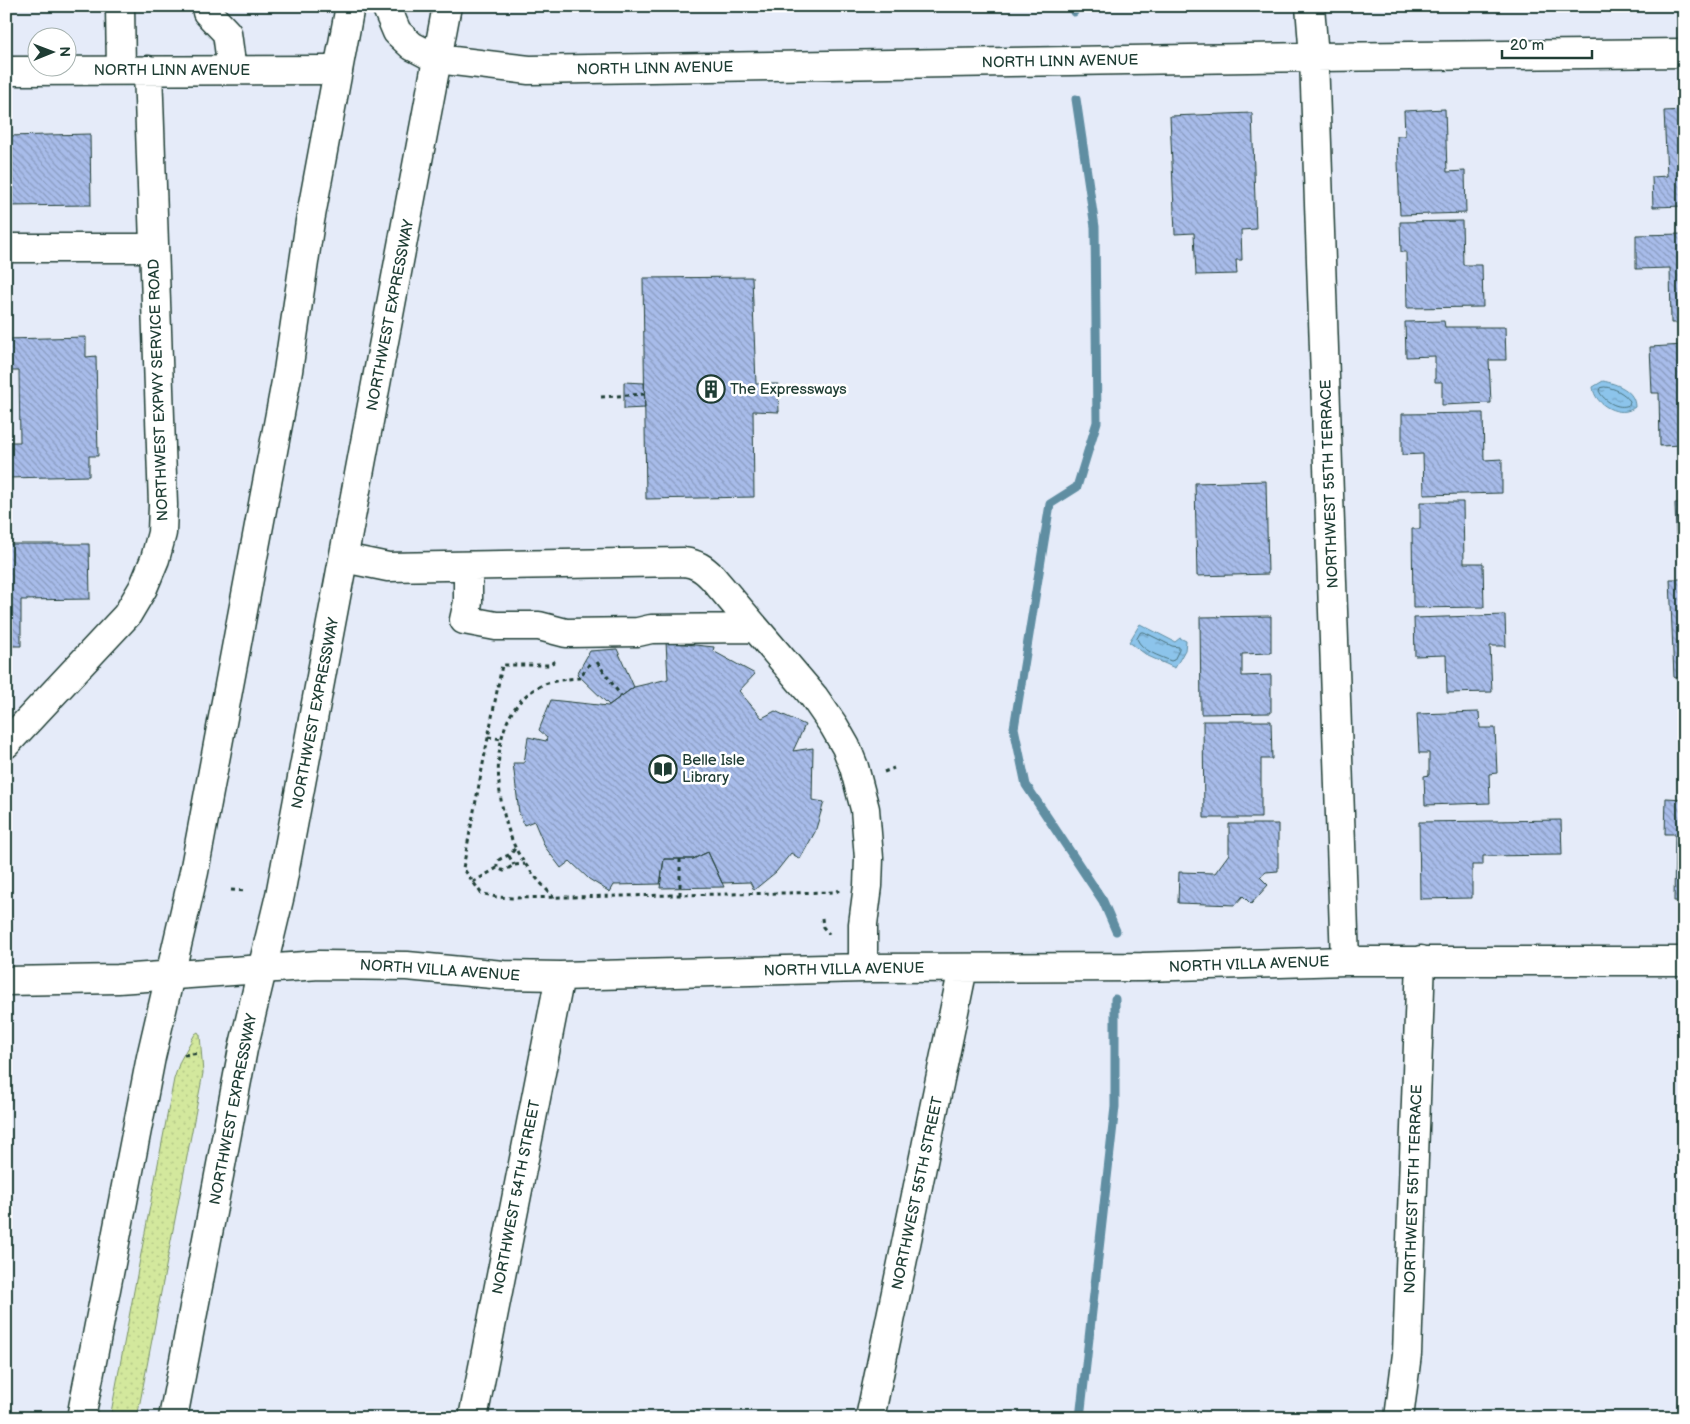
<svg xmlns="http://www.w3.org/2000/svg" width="1690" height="1424" viewBox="0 0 1690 1424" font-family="'Balsamiq Sans',sans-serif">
  <defs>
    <pattern id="grass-dots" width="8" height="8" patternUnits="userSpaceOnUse" patternTransform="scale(1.25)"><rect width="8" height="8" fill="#d3e89d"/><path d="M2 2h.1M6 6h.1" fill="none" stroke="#b5c888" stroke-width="1.8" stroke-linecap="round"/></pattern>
    <pattern id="water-ripples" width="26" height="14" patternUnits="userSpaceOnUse" patternTransform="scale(1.25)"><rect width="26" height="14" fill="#8cc4eb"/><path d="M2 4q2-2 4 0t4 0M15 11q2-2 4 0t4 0" fill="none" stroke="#72a0bf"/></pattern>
    <pattern id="building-back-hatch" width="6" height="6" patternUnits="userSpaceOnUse" patternTransform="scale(1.25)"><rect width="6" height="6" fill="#a8bcea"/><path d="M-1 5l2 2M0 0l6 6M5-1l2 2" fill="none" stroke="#889abe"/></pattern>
  </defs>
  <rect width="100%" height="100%" fill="#e5ebf9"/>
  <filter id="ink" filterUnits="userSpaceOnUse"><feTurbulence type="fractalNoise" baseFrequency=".02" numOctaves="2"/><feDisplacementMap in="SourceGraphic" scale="10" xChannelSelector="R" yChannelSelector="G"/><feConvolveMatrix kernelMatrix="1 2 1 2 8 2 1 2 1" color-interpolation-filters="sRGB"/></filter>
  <g filter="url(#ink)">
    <path fill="url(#grass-dots)" stroke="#799268" d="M198,1032L200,1035L203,1073L137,1418H110L174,1079L180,1061L195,1034Z"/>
    <path fill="url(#water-ripples)" stroke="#608ea2" d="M1603,381C1617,384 1635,390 1635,407C1621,419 1594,405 1593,387Z
      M1140,624L1175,642L1180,638L1186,641L1185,650L1175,668L1148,656L1129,642Z"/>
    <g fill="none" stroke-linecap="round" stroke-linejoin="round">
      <path stroke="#4b737d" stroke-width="1" d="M1605,387C1615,388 1624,393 1630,401L1629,405C1618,410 1604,401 1599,391L1600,388Z
        M1141,632H1144L1172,646L1179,647V650L1174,660L1171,661C1159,656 1142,651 1137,639Z"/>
      <path stroke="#608ea2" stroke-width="9" d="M1074,6V12
        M1076,99L1095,227L1097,422L1077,487L1050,504L1014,728L1026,785L1103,901L1116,931
        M1080,1418L1115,1107V999"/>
    </g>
    <path fill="url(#building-back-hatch)" stroke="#1f3d34" d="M1445,109L1447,172L1465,171L1466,213L1400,215L1397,136H1405L1404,111Z
      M1684,110V206L1653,207L1652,177L1667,176L1664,111Z
      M1252,113L1256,229L1241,230L1242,260H1236L1237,274L1196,275L1194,233L1175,234L1170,116Z
      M90,134L91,205L6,206V136Z
      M1462,221L1463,265H1482L1483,307L1407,308L1406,252H1401L1400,222Z
      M1684,234V323H1671L1670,268L1636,269V235Z
      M752,277L756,384H778L779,412L753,411L754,497L646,499L643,278Z
      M1444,321L1445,327H1505L1506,360H1489L1491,403L1442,405V382H1435V356L1406,357L1405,322Z
      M86,337V357L96,356L98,456H89V476L9,478L7,442H20L19,371H6V339Z
      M1684,345V445L1660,446L1659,393H1652L1650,347Z
      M624,382L644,383L645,408L624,409Z
      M1483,413L1484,460L1502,459V493L1424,495L1423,454L1402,455V414Z
      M1266,481L1268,574L1197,576L1195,483Z
      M1420,502H1463L1464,563H1483L1484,607L1413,608L1412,529H1420Z
      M1675,503H1684V535H1676Z
      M6,544H89L90,599L21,600V646H6Z
      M1670,579H1684V677L1674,678Z
      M1505,615L1506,646H1490L1492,692L1447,693L1446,655L1415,656L1414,618Z
      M1271,616V653L1242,654V676L1271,675V713L1201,714L1200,617Z
      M666,642L714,647L713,651L755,674L739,691L762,718L775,711L805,725L793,751L813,748L812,800L824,802L815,832L800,859L791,853L776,872L754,890L750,882L722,883L708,852L693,859H664L660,884L614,885L610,892L589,879L570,861L561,868L545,847L534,821L524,825L519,813L513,763H524L528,737L546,741L547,737L539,730L551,700L608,706L634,687L668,679Z
      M617,649L634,687L609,705L577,674L590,651Z
      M1681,690H1684V754Z
      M1479,712L1480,728H1495L1497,773L1489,774L1490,803L1425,805L1424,776L1429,775V753H1419L1417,714Z
      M1203,721H1271L1272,759H1261V818H1204Z
      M1666,798L1684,799V901H1674L1675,834H1665Z
      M1561,820L1562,855L1483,856V865H1472V898L1420,899L1419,822Z
      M1229,824H1278V871L1266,872L1260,877L1268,885L1251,904L1243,896L1235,905L1178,903L1179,872L1215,873L1229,854Z
      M708,852L724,887L660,888L664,859H693Z"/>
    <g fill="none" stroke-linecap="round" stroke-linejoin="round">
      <g stroke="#1f3d34" stroke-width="31">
        <path id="minor" d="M120,6L121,70
          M207,6V12L227,33L232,70
          M1310,6L1314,57L1345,961
          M437,59L529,70L1314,57L1684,53
          M6,71L338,70
          M6,248H154
          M344,558L388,567L684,562C697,564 703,568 712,577L814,697L834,726L846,747L854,767L865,809L869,858L868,886L863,924V968
          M468,566V602L464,620L496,626H539L566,633L638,632L651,629L755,628
          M6,744L127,615L143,588L155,559L162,533L163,505L148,70
          M6,981L118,979L319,965L407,966L503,975L560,976L863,968L1142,967L1345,961H1684
          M473,1418L560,976
          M870,1418L963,968
          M1399,1418L1407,1354L1421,960"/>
      </g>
      <g stroke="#1f3d34" stroke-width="31">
        <path id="highway" d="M386,6L397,32L412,46L437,59
          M81,1418L151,1057L194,872L288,371L310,221L350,6
          M173,1418L243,1049L280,895L447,6"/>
      </g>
      <path stroke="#1f3d34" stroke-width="3" stroke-dasharray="4 4" stroke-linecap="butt" d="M601,397L645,394
        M555,661L549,665H502L463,868L481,893L496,897L512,898L836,892L839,890
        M597,662L621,696
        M488,737L502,739
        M884,772L894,768
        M509,856L514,865
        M680,859V895
        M497,868C496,857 503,859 510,854C512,853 514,850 515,848
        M473,882L497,868L504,871L514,865L525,864
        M231,890L246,891
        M554,898C540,882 524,866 515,847C493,798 484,709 545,684C556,680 567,679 579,678L591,662
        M822,918L823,927L829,934
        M184,1055L200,1053"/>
      <use href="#minor" stroke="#fff" stroke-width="28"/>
      <use href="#highway" stroke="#fff" stroke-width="28"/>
    </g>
  </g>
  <defs>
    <g id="building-ring" transform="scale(1.4375)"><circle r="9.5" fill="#fff" stroke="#1f3d34" stroke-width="1.5"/><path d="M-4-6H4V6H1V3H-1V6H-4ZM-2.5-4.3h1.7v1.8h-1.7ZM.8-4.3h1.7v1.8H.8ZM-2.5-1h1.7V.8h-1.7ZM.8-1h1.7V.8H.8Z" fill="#1f3d34"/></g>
    <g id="library-ring" transform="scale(1.4375)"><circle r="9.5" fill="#fff" stroke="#1f3d34" stroke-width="1.5"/><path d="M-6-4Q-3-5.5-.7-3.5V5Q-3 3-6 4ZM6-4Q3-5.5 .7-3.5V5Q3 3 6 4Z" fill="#1f3d34"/></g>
  </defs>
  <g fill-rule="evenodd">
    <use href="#building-ring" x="711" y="389"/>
    <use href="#library-ring" x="663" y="769"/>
  </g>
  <g text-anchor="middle" stroke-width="5" stroke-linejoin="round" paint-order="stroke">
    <g font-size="15" fill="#1f3d34" stroke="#fff">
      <text transform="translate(1060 61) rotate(-1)" y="5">NORTH LINN AVENUE</text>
      <text transform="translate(655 68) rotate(-1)" y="5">NORTH LINN AVENUE</text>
      <text x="172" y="75">NORTH LINN AVENUE</text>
      <text transform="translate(390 315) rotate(-79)" y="5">NORTHWEST EXPRESSWAY</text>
      <text transform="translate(158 390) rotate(-92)" y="5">NORTHWEST EXPWY SERVICE ROAD</text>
      <text transform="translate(1329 484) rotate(-92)" y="5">NORTHWEST 55TH TERRACE</text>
      <text transform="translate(315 713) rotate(-79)" y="5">NORTHWEST EXPRESSWAY</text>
      <text transform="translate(1249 964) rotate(-2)" y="5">NORTH VILLA AVENUE</text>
      <text transform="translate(844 969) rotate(-1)" y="5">NORTH VILLA AVENUE</text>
      <text transform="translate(440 970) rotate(4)" y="5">NORTH VILLA AVENUE</text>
      <text transform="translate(233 1109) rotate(-79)" y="5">NORTHWEST EXPRESSWAY</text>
      <text transform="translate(1413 1189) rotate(-88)" y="5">NORTHWEST 55TH TERRACE</text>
      <text transform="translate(917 1193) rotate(-78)" y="5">NORTHWEST 55TH STREET</text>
      <text transform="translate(516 1197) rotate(-79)" y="5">NORTHWEST 54TH STREET</text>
    </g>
    <g font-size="15" fill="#1f3d34" stroke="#fff" text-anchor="start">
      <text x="730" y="394">The Expressways</text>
      <text x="682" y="765">Belle Isle<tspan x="682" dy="17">Library</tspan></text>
    </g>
  </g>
  <rect width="1690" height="1424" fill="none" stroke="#fff" stroke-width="25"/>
  <rect x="12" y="12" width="1665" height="1399" fill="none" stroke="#1f3d34" stroke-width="2" filter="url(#ink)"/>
  <g transform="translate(52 52) rotate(89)"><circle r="24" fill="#ffffff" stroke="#a5b1ae"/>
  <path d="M0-4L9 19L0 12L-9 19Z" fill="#1f3d34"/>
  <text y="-8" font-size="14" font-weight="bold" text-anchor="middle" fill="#1f3d34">N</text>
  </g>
  <path d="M1502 50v8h90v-8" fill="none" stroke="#1f3d34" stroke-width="2.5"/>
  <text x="1510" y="50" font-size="15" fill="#1f3d34" stroke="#ffffff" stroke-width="4" paint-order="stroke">20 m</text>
</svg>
